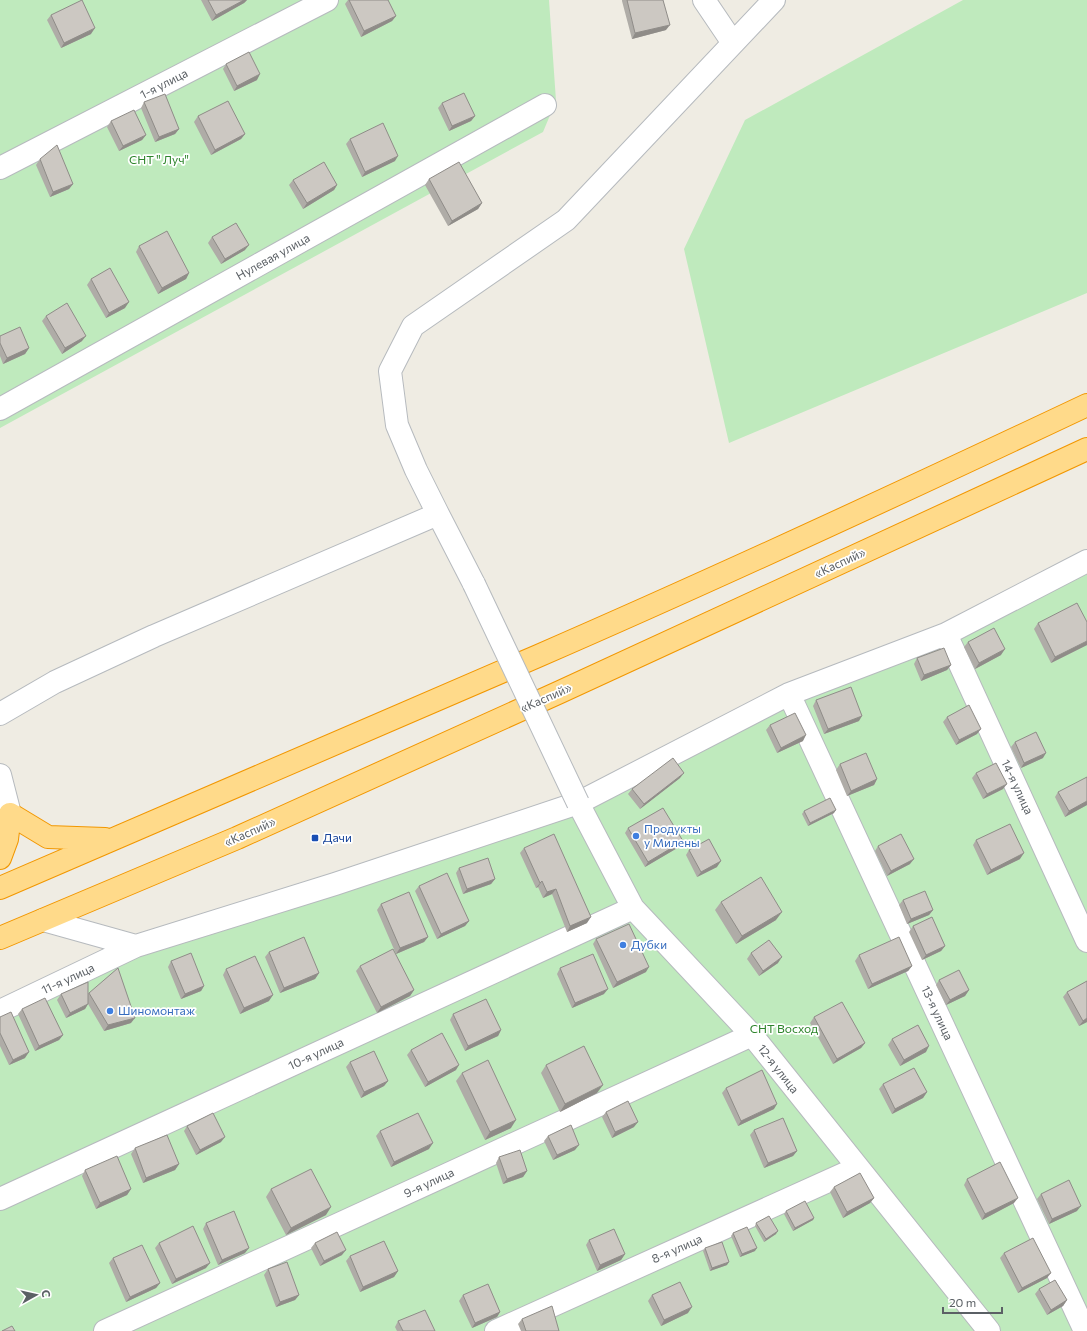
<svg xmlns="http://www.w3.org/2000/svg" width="1087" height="1331" viewBox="0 0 1087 1331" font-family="Commissioner,sans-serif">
  <rect width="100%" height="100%" fill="#efece3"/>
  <path fill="#bfeabd" d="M0,0H549L556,101L543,132L0,428Z
    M963,0H1087V293L729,443L684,249L745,120Z
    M1087,553V1331H0V1003L551,809L933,629Z"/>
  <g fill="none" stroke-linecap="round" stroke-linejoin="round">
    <g stroke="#b6babe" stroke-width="24">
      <path id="minor" d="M704,0L733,43
        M0,168L327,0
        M0,409L545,105
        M438,514L416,470L397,425L390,371L413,326L566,220L774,0
        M946,634L1087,941
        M789,694L1085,1331
        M0,714L55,682L154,636L438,514L474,584
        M0,775L10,814
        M578,803L633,908L752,1035L989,1331
        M43,920L136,946
        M0,1011L136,946L335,884L578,803L789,694L946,634L1087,561
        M0,1199L633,908
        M105,1331L752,1035
        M496,1331L857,1168"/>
    </g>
    <g stroke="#f29700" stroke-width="24">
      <path id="highway" d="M0,858L7,839L10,814L48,837L105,839
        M0,888C179,809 359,734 538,656C722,576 905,491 1087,405
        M0,938L237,838L560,692L1087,449"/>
    </g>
    <use href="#minor" stroke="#fff" stroke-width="22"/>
    <use href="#highway" stroke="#ffda8a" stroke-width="22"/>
    <g stroke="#b6babe" stroke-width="24" stroke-linecap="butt">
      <path id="minor-bridge" d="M474,584L578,803"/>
    </g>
    <use href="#minor-bridge" stroke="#fff" stroke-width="22"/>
  </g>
  <path fill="#afaca7" d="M201,0H247L244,3L212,21Z
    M348,0H388L396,16L392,21L361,37L345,4Z
    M622,0H663L666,30L632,39L622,1Z
    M51,15L91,34L61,48L47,20Z
    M226,64L257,80L234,91L223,69Z
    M144,102L179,129L175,134L155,142L141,108Z
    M442,103L475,116L471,121L449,131L438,108Z
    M198,116L245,134L241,139L211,155L194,122Z
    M111,121L146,135L142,140L119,151L107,127Z
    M350,139L395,161L362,177L346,144Z
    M40,159L73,184L69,189L50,197L36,165Z
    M429,179L482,203L478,209L448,226L425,185Z
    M293,180L337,185L334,190L303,209L289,185Z
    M212,237L245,250L221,264L208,243Z
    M139,246L189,273L186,279L158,294L136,252Z
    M91,279L125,308L106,318L87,285Z
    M46,316L82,341L62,354L42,321Z
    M0,336L29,348L25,354L3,364L0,356Z
    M1087,622V645L1051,663L1034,629L1038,623Z
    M968,642L1001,655L975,669L964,647Z
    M917,658L951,665L947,670L921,681L914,664Z
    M816,700L859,721L824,734L813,706Z
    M947,717L977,734L956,745L943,722Z
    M770,725L803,741L777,753L766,730Z
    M1015,742L1043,758L1021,768L1011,747Z
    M840,764L877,779L874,785L847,796L836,770Z
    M976,773L1003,789L983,799L972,778Z
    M680,778L640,809L628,794L632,789Z
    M1058,792L1087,805L1065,817L1055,797Z
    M804,811L834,813L808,826L802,814Z
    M628,828L679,847L645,867L625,833Z
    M976,840L1020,859L987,875L973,845Z
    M878,846L910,864L887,876L875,851Z
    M524,848L587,923L567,932L552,894L543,898L538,887L536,888L520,853Z
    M689,850L717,867L697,877L686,855Z
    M459,868L495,879L491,884L463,894L456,873Z
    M419,886L469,921L465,926L437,939L415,891Z
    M903,900L933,910L929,915L907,924L899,905Z
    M721,902L776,920L736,944L715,910Z
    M381,904L428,937L424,942L396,954L377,910Z
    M913,926L945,946L941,951L922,960L909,932Z
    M596,939L646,972L613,988L593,944Z
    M269,952L319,973L315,979L280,993L265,957Z
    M751,953L778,963L759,976L747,959Z
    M859,955L912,966L908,971L868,989L855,961Z
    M171,961L204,986L201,991L181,999L168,967Z
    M360,966L414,990L410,996L377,1013L356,971Z
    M560,968L604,994L572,1008L557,974Z
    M226,969L269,1001L240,1014L223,975Z
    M939,980L969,990L965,996L946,1005L936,985Z
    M1087,981V1022L1079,1026L1063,997L1067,992Z
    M88,993H89L131,1023L104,1031L88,1004L85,1009L66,1018L57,1000L61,994Z
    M22,1009L63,1035L59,1040L35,1051L18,1014Z
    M453,1014L501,1030L498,1036L465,1051L450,1020Z
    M0,1017L25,1058L9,1065L0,1046Z
    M814,1017L865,1043L861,1048L833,1064L810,1023Z
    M892,1039L926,1052L900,1066L888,1045Z
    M411,1050L456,1070L425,1087L407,1055Z
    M350,1062L388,1081L384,1086L361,1098L346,1067Z
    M546,1065L597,1093L560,1112L541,1073Z
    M462,1073L511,1128L485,1140L456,1081Z
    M883,1084L927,1092L923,1098L892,1114L879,1089Z
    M726,1088L774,1109L738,1126L722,1093Z
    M606,1112L634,1127L612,1138L602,1117Z
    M187,1126L221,1142L196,1155L184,1131Z
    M754,1130L797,1151L793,1156L764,1168L750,1135Z
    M380,1131L429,1149L391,1167L376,1136Z
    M548,1136L575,1150L553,1160L544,1141Z
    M135,1148L179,1164L175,1170L143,1183L131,1154Z
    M499,1157L527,1171L523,1177L503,1184L496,1163Z
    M85,1170L131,1189L127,1195L96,1209L82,1176Z
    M967,1179L1014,1203L982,1220L964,1185Z
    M834,1187L874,1198L870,1203L843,1218L830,1192Z
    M271,1189L326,1215L286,1235L266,1197Z
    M1041,1194L1077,1211L1049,1224L1037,1199Z
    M786,1211L814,1218L813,1220L793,1231L784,1214Z
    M206,1223L245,1253L218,1265L203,1229Z
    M756,1223L776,1234L764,1242L755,1226Z
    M733,1233L755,1251L740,1257L731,1236Z
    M589,1240L625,1254L621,1260L597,1271L586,1245Z
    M159,1243L206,1268L172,1284L155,1248Z
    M315,1243L342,1255L320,1266L311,1248Z
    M705,1248L727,1265L710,1271L703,1251Z
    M1004,1253L1047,1278L1018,1293L1000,1258Z
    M350,1256L398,1271L394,1277L360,1292L346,1261Z
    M113,1258L160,1283L156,1288L126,1302L109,1263Z
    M268,1269L299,1295L295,1300L276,1307L264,1275Z
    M1039,1289L1067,1300L1063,1306L1047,1315L1035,1294Z
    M463,1295L500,1312L497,1317L472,1328L459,1301Z
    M652,1295L688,1313L661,1326L648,1301Z
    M522,1319L559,1331H521L518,1324Z
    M398,1321L435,1331H397L395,1327Z"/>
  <path fill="#8f8c88" d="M244,0H247L244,3L212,21L216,15Z
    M396,16L392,21L361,37L364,31Z
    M670,25L666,30L632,39L635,33Z
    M95,28L91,34L61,48L64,43Z
    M260,74L257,80L234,91L237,86Z
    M475,116L471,121L449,131L452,126Z
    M179,129L175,134L155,142L159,137Z
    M245,134L241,139L211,155L215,150Z
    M146,135L142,140L119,151L123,146Z
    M398,156L395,161L362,177L365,172Z
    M73,184L69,189L50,197L53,192Z
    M337,185L334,190L303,209L307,203Z
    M482,203L478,209L448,226L452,221Z
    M249,245L245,250L221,264L225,259Z
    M189,273L186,279L158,294L162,288Z
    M129,302L125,308L106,318L109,313Z
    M86,336L82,341L62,354L65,348Z
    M29,348L25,354L3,364L7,358Z
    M1087,641V645L1051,663L1055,657Z
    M1005,649L1001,655L975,669L979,663Z
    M951,665L947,670L921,681L924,675Z
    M862,716L859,721L824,734L828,729Z
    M981,729L977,734L956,745L959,740Z
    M806,735L803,741L777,753L781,748Z
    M1046,753L1043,758L1021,768L1024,763Z
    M684,773L680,778L640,809L644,804Z
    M877,779L874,785L847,796L851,791Z
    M1007,784L1003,789L983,799L987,794Z
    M1087,801V805L1065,817L1069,811Z
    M836,810L834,813L808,826L810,823Z
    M683,841L679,847L645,867L648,862Z
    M1024,853L1020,859L987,875L991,870Z
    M914,859L910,864L887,876L891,871Z
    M721,861L717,867L697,877L701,872Z
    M495,879L491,884L463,894L467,889Z
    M542,881L538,887L536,888L540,883Z
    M556,889L552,894L543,898L547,892Z
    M933,910L929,915L907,924L911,919Z
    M782,912L776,920L736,944L742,936Z
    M591,917L587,923L567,932L570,926Z
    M469,921L465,926L437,939L441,934Z
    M428,937L424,942L396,954L400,948Z
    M945,946L941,951L922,960L926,955Z
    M782,957L778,963L759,976L763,971Z
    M912,966L908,971L868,989L872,984Z
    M649,967L646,972L613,988L617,982Z
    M319,973L315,979L280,993L284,988Z
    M204,986L201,991L181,999L185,994Z
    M608,989L604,994L572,1008L575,1003Z
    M414,990L410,996L377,1013L381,1007Z
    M969,990L965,996L946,1005L950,1000Z
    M273,995L269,1001L240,1014L244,1008Z
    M88,1004L85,1009L66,1018L70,1013Z
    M135,1018L131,1023L104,1031L108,1025Z
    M1087,1018V1022L1079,1026L1083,1021Z
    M501,1030L498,1036L465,1051L468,1046Z
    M63,1035L59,1040L35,1051L39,1046Z
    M865,1043L861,1048L833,1064L837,1059Z
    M929,1046L926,1052L900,1066L904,1060Z
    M29,1052L25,1058L9,1065L13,1060Z
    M459,1065L456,1070L425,1087L428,1082Z
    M388,1081L384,1086L361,1098L364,1092Z
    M603,1085L597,1093L560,1112L565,1104Z
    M927,1092L923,1098L892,1114L895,1109Z
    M777,1104L774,1109L738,1126L741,1121Z
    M516,1120L511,1128L485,1140L490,1132Z
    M638,1122L634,1127L612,1138L615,1132Z
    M225,1137L221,1142L196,1155L200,1150Z
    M433,1143L429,1149L391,1167L394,1162Z
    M579,1145L575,1150L553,1160L557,1155Z
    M797,1151L793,1156L764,1168L768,1163Z
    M179,1164L175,1170L143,1183L146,1178Z
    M527,1171L523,1177L503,1184L507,1179Z
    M131,1189L127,1195L96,1209L100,1203Z
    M874,1198L870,1203L843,1218L847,1212Z
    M1018,1198L1014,1203L982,1220L985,1214Z
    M1081,1206L1077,1211L1049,1224L1052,1219Z
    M331,1207L326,1215L286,1235L291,1228Z
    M814,1218L813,1220L793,1231L795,1228Z
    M778,1231L776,1234L764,1242L766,1239Z
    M249,1248L245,1253L218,1265L222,1260Z
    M757,1248L755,1251L740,1257L742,1254Z
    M346,1250L342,1255L320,1266L324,1261Z
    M625,1254L621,1260L597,1271L600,1265Z
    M729,1262L727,1265L710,1271L712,1268Z
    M210,1263L206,1268L172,1284L176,1279Z
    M398,1271L394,1277L360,1292L363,1287Z
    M1051,1273L1047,1278L1018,1293L1022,1288Z
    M160,1283L156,1288L126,1302L130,1297Z
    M299,1295L295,1300L276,1307L280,1302Z
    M1067,1300L1063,1306L1047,1315L1051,1310Z
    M692,1307L688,1313L661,1326L664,1320Z
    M500,1312L497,1317L472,1328L475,1323Z"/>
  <path fill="#ccc8c2" stroke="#8f8c88" d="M82,0L95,28L64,43L51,15Z
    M208,0H244L216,15Z
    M349,0H388L396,16L364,31Z
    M627,0H663L670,25L635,33Z
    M249,52L260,74L237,86L226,64Z
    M464,93L475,116L452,126L442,103Z
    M165,94L179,129L159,137L144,102Z
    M228,101L245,134L215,150L198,116Z
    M134,110L146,135L123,146L111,121Z
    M383,123L398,156L365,172L350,139Z
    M57,145L73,184L53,192L40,159Z
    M324,162L337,185L307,203L293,180Z
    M459,162L482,203L452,221L429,179Z
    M236,223L249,245L225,259L212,237Z
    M167,231L189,273L162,288L139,246Z
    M110,268L129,302L109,313L91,279Z
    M67,303L86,336L65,348L46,316Z
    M20,327L29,348L7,358L0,343V336Z
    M1077,603L1087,622V641L1055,657L1038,623Z
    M994,628L1005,649L979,663L968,642Z
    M944,648L951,665L924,675L917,658Z
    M851,687L862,716L828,729L816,700Z
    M969,705L981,729L959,740L947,717Z
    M795,713L806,735L781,748L770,725Z
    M1036,732L1046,753L1024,763L1015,742Z
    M866,753L877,779L851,791L840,764Z
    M673,758L684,773L644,804L632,789Z
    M996,763L1007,784L987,794L976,773Z
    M1087,777V801L1069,811L1058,792Z
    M830,798L836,810L810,823L804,811Z
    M663,808L683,841L648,862L628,828Z
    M1010,824L1024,853L991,870L976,840Z
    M554,834L591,917L570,926L556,889L547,892L542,881L540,883L524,848Z
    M901,834L914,859L891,871L878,846Z
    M709,839L721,861L701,872L689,850Z
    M488,858L495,879L467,889L459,868Z
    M447,873L469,921L441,934L419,886Z
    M761,877L782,912L742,936L721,902Z
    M925,891L933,910L911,919L903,900Z
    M409,892L428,937L400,948L381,904Z
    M932,917L945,946L926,955L913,926Z
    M629,924L649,967L617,982L596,939Z
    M304,937L319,973L284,988L269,952Z
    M899,937L912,966L872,984L859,955Z
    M769,940L782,957L763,971L751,953Z
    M393,949L414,990L381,1007L360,966Z
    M191,953L204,986L185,994L171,961Z
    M593,954L608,989L575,1003L560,968Z
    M255,956L273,995L244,1008L226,969Z
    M118,968L135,1018L108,1025L89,993Z
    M959,970L969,990L950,1000L939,980Z
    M1087,981V1018L1083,1021L1067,992Z
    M88,982V1004L70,1013L61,994Z
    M45,998L63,1035L39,1046L22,1009Z
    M486,999L501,1030L468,1046L453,1014Z
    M842,1002L865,1043L837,1059L814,1017Z
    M11,1012L29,1052L13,1060L0,1033V1017Z
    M918,1025L929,1046L904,1060L892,1039Z
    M442,1033L459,1065L428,1082L411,1050Z
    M584,1046L603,1085L565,1104L546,1065Z
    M374,1051L388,1081L364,1092L350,1062Z
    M488,1060L516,1120L490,1132L462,1073Z
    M914,1068L927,1092L895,1109L883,1084Z
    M762,1070L777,1104L741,1121L726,1088Z
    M628,1101L638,1122L615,1132L606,1112Z
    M213,1113L225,1137L200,1150L187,1126Z
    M418,1113L433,1143L394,1162L380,1131Z
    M783,1118L797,1151L768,1163L754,1130Z
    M571,1125L579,1145L557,1155L548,1136Z
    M167,1135L179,1164L146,1178L135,1148Z
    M520,1150L527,1171L507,1179L499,1157Z
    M117,1156L131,1189L100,1203L85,1170Z
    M1000,1162L1018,1198L985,1214L967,1179Z
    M311,1169L331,1207L291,1228L271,1189Z
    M860,1173L874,1198L847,1212L834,1187Z
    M1069,1180L1081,1206L1052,1219L1041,1194Z
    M805,1201L814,1218L795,1228L786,1211Z
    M234,1211L249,1248L222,1260L206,1223Z
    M769,1216L778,1231L766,1239L756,1223Z
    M193,1226L210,1263L176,1279L159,1243Z
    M747,1227L757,1248L742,1254L733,1233Z
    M614,1229L625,1254L600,1265L589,1240Z
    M337,1232L346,1250L324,1261L315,1243Z
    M1033,1238L1051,1273L1022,1288L1004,1253Z
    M384,1241L398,1271L363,1287L350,1256Z
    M722,1242L729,1262L712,1268L705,1248Z
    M142,1245L160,1283L130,1297L113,1258Z
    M287,1262L299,1295L280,1302L268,1269Z
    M1055,1280L1067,1300L1051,1310L1039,1289Z
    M680,1282L692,1307L664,1320L652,1295Z
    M488,1284L500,1312L475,1323L463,1295Z
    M552,1306L559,1331H526L522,1319Z
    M425,1310L435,1331H403L398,1321Z
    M12,1326L15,1331H2Z"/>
  <g fill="#3f7fe0" stroke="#fff" stroke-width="1.5">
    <circle cx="636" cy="836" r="4"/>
    <circle cx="623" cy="945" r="4"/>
    <circle cx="110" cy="1011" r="4"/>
  </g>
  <rect fill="#1a4fb4" stroke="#fff" stroke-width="1.5" x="311" y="834" width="8" height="8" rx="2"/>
  <g text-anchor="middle" stroke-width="3.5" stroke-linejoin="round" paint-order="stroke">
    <g font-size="12" fill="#5b6065" stroke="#fff">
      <text transform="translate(164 84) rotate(-27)" y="4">1-я улица</text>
      <text transform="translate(273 257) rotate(-29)" y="4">Нулевая улица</text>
      <text transform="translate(840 563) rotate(-25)" y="4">«Каспий»</text>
      <text transform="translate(546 698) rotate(-24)" y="4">«Каспий»</text>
      <text transform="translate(1017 787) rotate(65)" y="4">14-я улица</text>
      <text transform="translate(250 832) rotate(-24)" y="4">«Каспий»</text>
      <text transform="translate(68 979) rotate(-25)" y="4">11-я улица</text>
      <text transform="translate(937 1013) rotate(65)" y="4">13-я улица</text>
      <text transform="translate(316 1054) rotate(-25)" y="4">10-я улица</text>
      <text transform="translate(778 1069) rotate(52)" y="4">12-я улица</text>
      <text transform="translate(429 1183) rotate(-25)" y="4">9-я улица</text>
      <text transform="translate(677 1249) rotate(-24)" y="4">8-я улица</text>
    </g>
    <g font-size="12" fill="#2d842b" stroke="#fff">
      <text x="159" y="164">СНТ " Луч"</text>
      <text x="784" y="1033">СНТ Восход</text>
    </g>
    <g font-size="12" fill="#366cbe" stroke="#fff" text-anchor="start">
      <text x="644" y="833">Продукты<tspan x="644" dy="14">у Милены</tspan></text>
      <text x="631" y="949">Дубки</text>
      <text x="118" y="1015">Шиномонтаж</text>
    </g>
    <g font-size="12" fill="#164399" stroke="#fff" text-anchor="start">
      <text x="323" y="842">Дачи</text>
    </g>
  </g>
  <g transform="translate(36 1295) rotate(82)" stroke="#ffffff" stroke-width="3" paint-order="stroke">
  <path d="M0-3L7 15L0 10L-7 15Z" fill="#5b6065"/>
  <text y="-6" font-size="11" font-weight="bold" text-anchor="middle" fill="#5b6065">С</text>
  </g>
  <path d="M943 1307v6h59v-6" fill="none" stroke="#5b6065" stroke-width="2"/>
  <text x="949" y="1307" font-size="12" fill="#5b6065" stroke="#ffffff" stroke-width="3" paint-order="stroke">20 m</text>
</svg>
